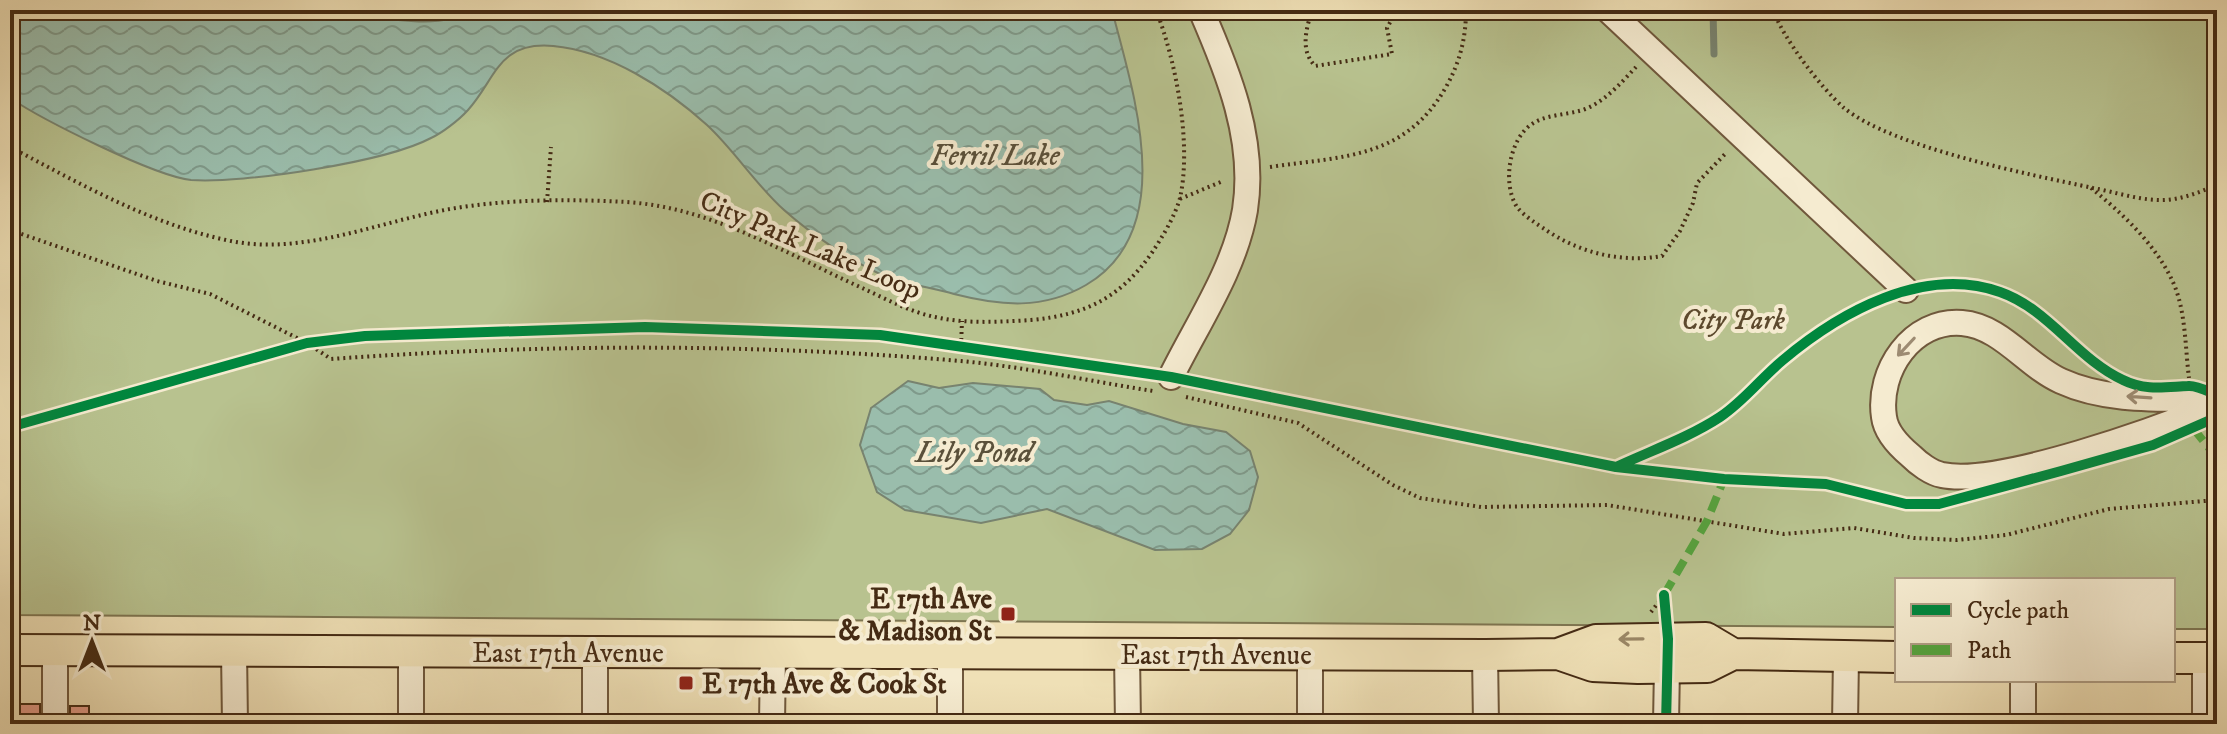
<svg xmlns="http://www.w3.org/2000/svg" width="2227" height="734" viewBox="0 0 2227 734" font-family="'IM FELL DW Pica',serif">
  <defs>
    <pattern id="water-waves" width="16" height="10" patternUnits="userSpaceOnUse" patternTransform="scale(2)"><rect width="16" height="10" fill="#9abdac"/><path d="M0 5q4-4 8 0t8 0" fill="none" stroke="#7f9a8b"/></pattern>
  </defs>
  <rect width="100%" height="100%" fill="#efe0b6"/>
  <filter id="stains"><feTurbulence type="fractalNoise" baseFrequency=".0025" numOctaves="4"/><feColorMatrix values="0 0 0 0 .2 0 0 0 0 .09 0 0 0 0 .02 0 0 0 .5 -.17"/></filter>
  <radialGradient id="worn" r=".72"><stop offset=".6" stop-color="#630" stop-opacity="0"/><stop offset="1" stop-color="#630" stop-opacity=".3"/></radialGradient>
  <path fill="#b8c28f" stroke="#7e7652" stroke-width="2" d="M10,10H2217V629H2173V580H1897V627L10,615Z"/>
  <path fill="url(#water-waves)" stroke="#78836f" stroke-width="2" d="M10,10H356C385,21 445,29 471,10H1112C1133,92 1180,230 1086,285C1043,310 1001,306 954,294C930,287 902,284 880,274C848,259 811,234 784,210C756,185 735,151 707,125C666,88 609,51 553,46C498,41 496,79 468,110C459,120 442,133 431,138C386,162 242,184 191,180C154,176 43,120 10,98Z
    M908,381L939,388L973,383L1040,389L1054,400L1087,405L1109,401L1183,424L1226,432L1250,451L1258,477L1249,510L1230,534L1202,549L1155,550L1047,509L981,523L905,510L877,492L860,445L871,408Z"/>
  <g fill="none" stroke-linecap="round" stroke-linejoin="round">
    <path stroke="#78836f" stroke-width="7" d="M1713,10L1714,54"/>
  </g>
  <path fill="#e59c89" stroke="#452b14" stroke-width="2" d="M10,704H40V724H10Z
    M70,706H89V724H70Z"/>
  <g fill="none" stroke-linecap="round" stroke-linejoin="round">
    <g stroke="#70583c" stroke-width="28">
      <path id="minor" d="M1608,10L1906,290
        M1171,377C1197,324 1235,269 1245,210C1256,140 1228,72 1201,10
        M2217,399C2166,398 2109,403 2061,381C2027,366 2001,326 1962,323C1912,319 1877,371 1884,417C1886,433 1899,446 1911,456C1918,463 1931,473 1942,475C1999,487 2160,428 2217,405
        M55,650V724
        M234,651L235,724
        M411,651V724
        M1127,654L1128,724
        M1485,655L1486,724
        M2023,680V724
        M595,724V652
        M772,724L773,652
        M950,724V653
        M1310,724V655
        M1666,724L1667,666
        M1845,724L1846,657
        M2205,724V658"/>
    </g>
    <g stroke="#452b14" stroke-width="34">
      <path id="major" d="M10,650L1485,655L1558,654L1596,640L1706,638L1733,654L1897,657
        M1558,654L1593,666L1638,668L1707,667L1733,654
        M2173,658H2217"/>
    </g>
    <path stroke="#452b14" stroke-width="4" stroke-dasharray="2 4" stroke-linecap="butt" d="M1312,10C1306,30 1300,50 1315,66L1392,54L1387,28L1393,17L1426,10
      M1773,10C1783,38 1821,88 1844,108C1894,148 2028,174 2093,188C2115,192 2141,201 2165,200C2183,199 2200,192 2217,185
      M1158,14L1179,11
      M1636,67C1620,84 1602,105 1579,111C1564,115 1545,115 1532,124C1509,139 1502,184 1517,207C1524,216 1537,224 1546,230C1580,253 1621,263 1662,256L1680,231L1693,203L1697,183L1727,152
      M10,147C79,183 148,223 226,240C301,257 377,222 450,209C507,199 569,199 626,202C710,207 785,253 860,287C884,298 910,312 935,317C966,324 999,322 1031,320C1086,315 1122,297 1153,251C1163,236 1175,216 1180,198C1192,144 1176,61 1156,10
      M1270,167C1344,156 1405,159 1446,87C1460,62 1466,38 1466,10
      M2091,188C2122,213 2155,244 2172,280C2186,309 2185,347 2189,378
      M1180,199L1223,181
      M547,202L551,147
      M10,230L157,281L210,294L307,343L331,359C541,344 751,343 961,361C1025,367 1090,381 1153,391
      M961,346L962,321
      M1186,397L1298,423L1393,485L1420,498L1481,507L1607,505L1784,534L1854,528L1914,538L1957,540L2006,535L2109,509L2217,500
      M1651,612L1664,595"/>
    <use href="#minor" stroke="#f5ebd0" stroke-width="24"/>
    <use href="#major" stroke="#efe0b6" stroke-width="30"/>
    <path stroke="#55a43f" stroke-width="8" stroke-dasharray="16 8" stroke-linecap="butt" d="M2193,428L2217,458
      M1664,595L1707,521L1724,479"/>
    <g stroke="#f5ebd0" stroke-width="15">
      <path id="cycleway" d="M10,427L307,343L365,336L645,327L880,335L1171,377L1616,467L1724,479L1826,484L1906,504H1939L2061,471L2153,445L2217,417
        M1616,467C1650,451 1688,438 1720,417C1744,401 1761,378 1783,360C1840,312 1924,265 2000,292C2049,309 2077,359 2123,380C2145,391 2165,387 2188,386C2197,385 2209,392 2217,395
        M1664,595L1668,639L1666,724"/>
    </g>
    <use href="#cycleway" stroke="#00873e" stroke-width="10"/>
  </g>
  <defs><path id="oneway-shaft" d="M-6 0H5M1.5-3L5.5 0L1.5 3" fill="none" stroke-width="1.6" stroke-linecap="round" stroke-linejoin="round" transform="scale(2)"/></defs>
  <g stroke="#9d8b72">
    <use href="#oneway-shaft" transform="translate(1906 347) rotate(133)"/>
    <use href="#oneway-shaft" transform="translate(2139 397) rotate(-176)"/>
  </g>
  <use stroke="#9a8665" href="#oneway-shaft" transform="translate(1631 639) rotate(179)"/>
  <g fill="#8f2418" stroke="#f5ebd0" stroke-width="3">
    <rect x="1000" y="606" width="16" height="16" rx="4"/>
    <rect x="678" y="675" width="16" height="16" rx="4"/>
  </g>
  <g text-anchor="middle" stroke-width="8" stroke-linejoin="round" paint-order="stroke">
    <g font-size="28" fill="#452b14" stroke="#f5ebd0">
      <text transform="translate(811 244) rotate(23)" y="10">City Park Lake Loop</text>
      <text x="568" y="662">East 17th Avenue</text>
      <text x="1216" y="664">East 17th Avenue</text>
    </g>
    <g font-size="28" font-style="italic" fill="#5c492d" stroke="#f5ebd0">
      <text x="1733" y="329">City Park</text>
    </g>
    <g font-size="28" font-weight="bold" fill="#452b14" stroke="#f5ebd0" text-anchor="end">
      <text x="992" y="608">E 17th Ave<tspan x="992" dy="32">&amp; Madison St</tspan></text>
      <text x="702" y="693" text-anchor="start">E 17th Ave &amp; Cook St</text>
    </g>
    <g font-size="30" font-style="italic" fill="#5a503a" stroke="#f5ebd0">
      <text x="995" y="165">Ferril Lake</text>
      <text x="974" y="462">Lily Pond</text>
    </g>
  </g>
  <rect width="2227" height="734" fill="none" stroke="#efe0b6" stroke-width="40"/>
  <rect x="12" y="12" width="2203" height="710" fill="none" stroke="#452b14" stroke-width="4"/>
  <rect x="20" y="20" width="2187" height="694" fill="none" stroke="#452b14" stroke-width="2"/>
  <rect x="1895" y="578" width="280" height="104" fill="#f5ebd0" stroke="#af9e85" stroke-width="2"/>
  <rect x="1911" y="604" width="40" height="12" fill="#00873e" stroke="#af9e85" stroke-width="2"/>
  <text x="1967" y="618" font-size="24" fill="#452b14">Cycle path</text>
  <rect x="1911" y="644" width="40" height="12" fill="#55a43f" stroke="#af9e85" stroke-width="2"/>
  <text x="1967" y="658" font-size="24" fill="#452b14">Path</text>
  <g transform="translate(92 642)" stroke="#f5ebd0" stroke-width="6" paint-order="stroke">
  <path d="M0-6L14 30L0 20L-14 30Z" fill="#452b14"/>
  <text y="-12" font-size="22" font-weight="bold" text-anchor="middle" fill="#452b14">N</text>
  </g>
  <rect width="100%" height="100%" filter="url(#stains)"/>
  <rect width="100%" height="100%" fill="url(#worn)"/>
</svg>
